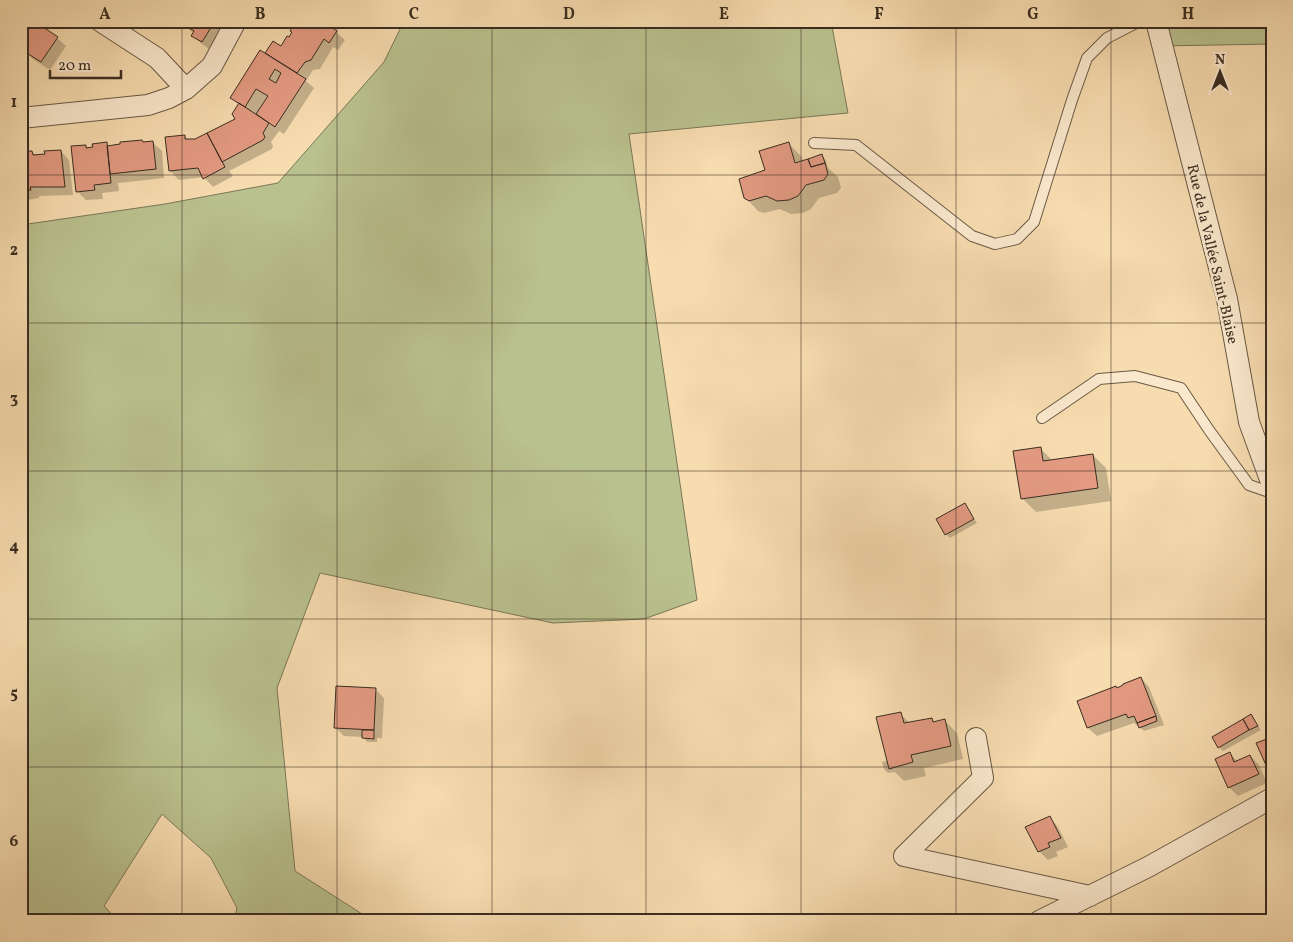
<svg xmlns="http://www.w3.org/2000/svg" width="1293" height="942" viewBox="0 0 1293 942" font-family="Vollkorn,serif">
  <rect width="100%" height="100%" fill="#f7dcb0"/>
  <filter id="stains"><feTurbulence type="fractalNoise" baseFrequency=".004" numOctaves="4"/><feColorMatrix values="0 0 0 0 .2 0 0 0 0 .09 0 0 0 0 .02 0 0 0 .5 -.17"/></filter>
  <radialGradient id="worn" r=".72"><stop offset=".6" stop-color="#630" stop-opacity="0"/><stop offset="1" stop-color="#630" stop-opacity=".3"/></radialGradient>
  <path fill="#b9c18e" stroke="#7a7758" d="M404,21H831L848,113L629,134L697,600L644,619L553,623L320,573L277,688L295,871L373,921H234L237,908L211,858L162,814L104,906L118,921H21V225L165,204L278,183L384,62Z
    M1156,21H1272V44L1161,46Z"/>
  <path fill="#0003" d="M21,21H37L66,46L50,70L33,59L24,50L29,43L21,38Z
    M175,21H229L211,50L202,44L193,36L194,33Z
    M294,21H319L336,32L345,40L338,50L333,47L320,69L313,70L306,81L314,88L284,134L279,131L271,142L273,146L272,149L229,171L233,176L213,187L204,177L179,180L170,171L185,136L188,140H195L236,119L239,105L232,97L266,55L273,43L281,47L289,39L296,23Z
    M153,143L162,151L164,178L118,183L119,191L102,193L103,199L86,200L77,191L86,146L88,149L106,144L110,147Z
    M789,144L802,157L803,161L822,156L826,160L828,168L838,177L841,188L837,193L819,198L811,209L803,213L791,214L780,209L764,213L758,211L745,197Z
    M61,151L69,160L73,195L39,196V198L27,200V204H21V153L32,152L36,156Z
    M1040,448L1053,461L1093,455L1106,468L1111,501L1036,512L1022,498Z
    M965,505L977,523L950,538L946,534Z
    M1141,678L1149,687L1164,725L1144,731L1139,726H1138L1134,723L1097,736L1088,728L1117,689Z
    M376,690L384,698L382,738H377V742H367L363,737L344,736L335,727Z
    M900,714L910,723L932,719L935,722L944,720L957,733L963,759L924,768L926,776L904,781L895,772L888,773L884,769L882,762L887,761L890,764Z
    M1251,716L1261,730L1223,751L1219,747Z
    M1230,754L1238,762L1250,756L1259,765L1267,783L1238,796L1229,787Z
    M1050,818L1058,827L1068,847L1056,852L1058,856L1048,860L1039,851Z"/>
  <path fill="#e29a81" stroke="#3a2d21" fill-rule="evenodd" d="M29,21H39L41,23L40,25L58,37L41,62L22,50L29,41L21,36V34Z
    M178,21H215L202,42L191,36L194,31Z
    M296,21H322L337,31L329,43L324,39L311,60L305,62L297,73L265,53L273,41L281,46L287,36L289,37L292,32L290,31Z
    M260,50L306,79L275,127L256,114L268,96L256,89L245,107L230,98ZM275,69L281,73L276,83L269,79Z
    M239,103L269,123L263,133L265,137L263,140L222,162L207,133L235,119L232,114Z
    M207,133L225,167L203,179L198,168L169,171L165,137L185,135V139H195Z
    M142,140L143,142L153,141L156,169L110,174L107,146L120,144V142Z
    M107,142L111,183L94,185L95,190L76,192L71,146L86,145V148L93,147L92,144Z
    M789,142L795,163L808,159L811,167L825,163L828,174L824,180L806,185L798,196L789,200L777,201L766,196L749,201L744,198L739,179L765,170L759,151Z
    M61,150L65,187H30L31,190L21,191V152L32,151L33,155L45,154L44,151Z
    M822,154L825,163L811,167L808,159Z
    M1041,447L1043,461L1093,454L1098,488L1021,499L1013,451Z
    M965,503L974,519L945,535L936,519Z
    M1141,677L1156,716L1137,723L1134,716L1128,718L1126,714L1087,728L1077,701L1116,686L1117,688L1123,685V684Z
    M336,686L376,688L374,730L334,728Z
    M901,712L904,723L932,718L933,722L945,719L951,746L911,755L913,762L889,769L876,717Z
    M1251,714L1258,726L1249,730L1243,719Z
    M1156,716L1157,721L1139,728L1137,723Z
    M1243,719L1249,730L1218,748L1212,737Z
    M362,730H374V739L362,738Z
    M1272,737V773L1270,774L1256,743Z
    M1230,752L1234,762L1250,755L1259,774L1228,788L1215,759Z
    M1050,816L1061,838L1048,843L1050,847L1038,852L1025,827Z"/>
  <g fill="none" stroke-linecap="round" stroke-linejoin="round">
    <g stroke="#695945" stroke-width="12">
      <path id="lane" d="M814,143L856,145L972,236L995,244L1017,239L1034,222L1072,100L1087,58L1107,38L1140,21
        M1042,418L1099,379L1135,376L1181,388L1209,430L1249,485L1272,493"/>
    </g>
    <g stroke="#695945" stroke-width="22">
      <path id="street" d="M100,21L157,58L186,89
        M1156,21L1227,299L1249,422L1272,485
        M21,118L148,105L169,98L186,89L212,66L236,21
        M904,856L1090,896
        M904,856L983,778L976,738
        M1039,921L1148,867L1272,798"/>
    </g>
    <use href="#lane" stroke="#fae8cc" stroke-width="10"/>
    <use href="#street" stroke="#fae8cc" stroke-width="20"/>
  </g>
  <path fill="none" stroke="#3a2d21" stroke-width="1" stroke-opacity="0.55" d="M182,21V921M337,21V921M492,21V921M646,21V921M801,21V921M956,21V921M1111,21V921M21,175H1272M21,323H1272M21,471H1272M21,619H1272M21,767H1272"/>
  <g text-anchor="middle" stroke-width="5" stroke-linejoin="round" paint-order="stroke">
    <g font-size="15" fill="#3a2d21" stroke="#fae8cc">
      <text transform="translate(1213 254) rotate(77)" y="5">Rue de la Vallée Saint-Blaise</text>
    </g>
  </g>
  <rect width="1293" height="942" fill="none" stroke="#f7dcb0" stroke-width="55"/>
  <g transform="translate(1220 72)" stroke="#fae8cc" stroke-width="4" paint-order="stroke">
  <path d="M0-4L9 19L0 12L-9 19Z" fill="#3a2d21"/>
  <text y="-8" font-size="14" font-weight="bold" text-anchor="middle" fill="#3a2d21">N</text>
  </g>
  <path d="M50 70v8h71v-8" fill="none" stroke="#3a2d21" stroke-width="2.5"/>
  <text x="58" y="70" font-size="15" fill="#3a2d21" stroke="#fae8cc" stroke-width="4" paint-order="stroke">20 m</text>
  <rect x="28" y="28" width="1238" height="886" fill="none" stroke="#3a2d21" stroke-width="2"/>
  <g font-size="16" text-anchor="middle" font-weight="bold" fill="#3a2d21">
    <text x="105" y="19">A</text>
    <text x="260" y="19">B</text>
    <text x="414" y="19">C</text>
    <text x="569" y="19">D</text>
    <text x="724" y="19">E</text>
    <text x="879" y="19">F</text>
    <text x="1033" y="19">G</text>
    <text x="1188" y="19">H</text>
    <text x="14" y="107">1</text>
    <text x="14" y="255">2</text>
    <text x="14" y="403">3</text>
    <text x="14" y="551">4</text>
    <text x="14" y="698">5</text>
    <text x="14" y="846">6</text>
  </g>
  <rect width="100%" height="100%" filter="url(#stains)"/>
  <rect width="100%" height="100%" fill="url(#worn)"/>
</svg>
